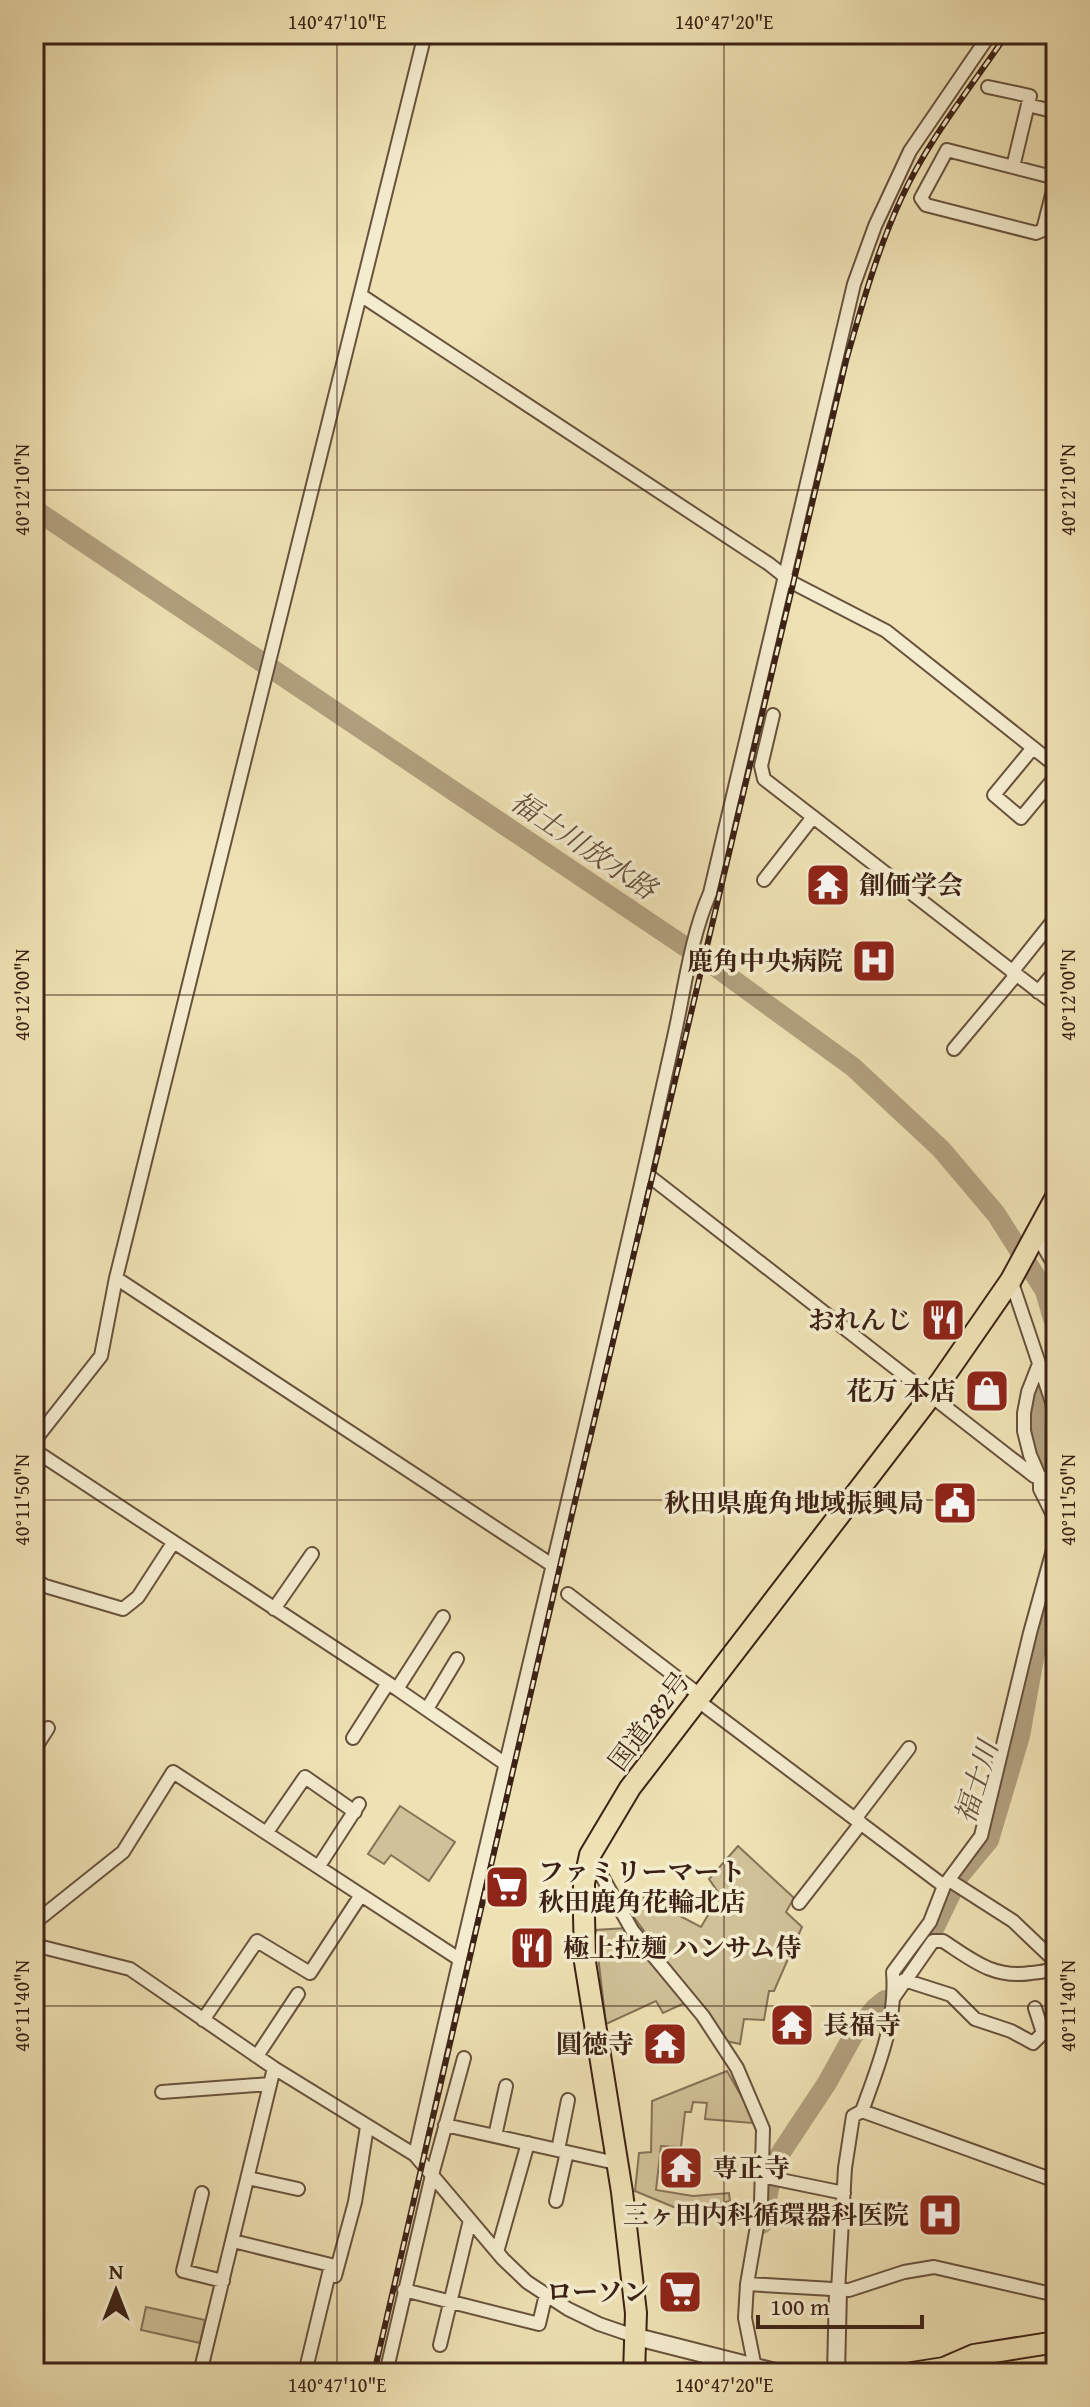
<svg xmlns="http://www.w3.org/2000/svg" width="1090" height="2407" viewBox="0 0 1090 2407" font-family="'Gentium Book Plus','Noto Serif JP',serif">
  <rect width="100%" height="100%" fill="#eee1b3"/>
  <filter id="stains"><feTurbulence type="fractalNoise" baseFrequency=".0025" numOctaves="4"/><feColorMatrix values="0 0 0 0 .2 0 0 0 0 .09 0 0 0 0 .02 0 0 0 .5 -.17"/></filter>
  <radialGradient id="worn" r=".72"><stop offset=".6" stop-color="#630" stop-opacity="0"/><stop offset="1" stop-color="#630" stop-opacity=".3"/></radialGradient>
  <path fill="#d0c198" stroke="#867257" stroke-width="2" d="M400,1806L455,1842L429,1881L391,1855L384,1864L368,1854Z
    M738,1846L794,1898L786,1912L802,1927L774,1991H769L764,2020L744,2019L740,2044L726,2041L621,1900L624,1887L701,1927L720,1895L709,1879Z
    M627,1928L687,2002L663,2013L656,2001L606,2024L595,1930Z
    M727,2071L751,2113L752,2123L705,2119L707,2103L693,2102L691,2112H685L681,2147L661,2146L656,2190L693,2196L729,2193L730,2201L709,2206L676,2208L635,2191L639,2153L651,2152L652,2101Z
    M146,2307L205,2320L200,2343L141,2330Z"/>
  <g fill="none" stroke-linecap="round" stroke-linejoin="round">
    <path stroke="#b1a07e" stroke-width="20" d="M34,509L717,968L853,1067L941,1149L996,1214L1045,1291L1056,1329
      M1038,1386C1028,1432 1041,1453 1056,1495
      M915,1958L934,1929L960,1875L989,1840L1020,1736L1038,1636L1056,1577
      M762,2224L774,2163L827,2083L853,2036L875,2008L885,2000"/>
    <g stroke="#68523d" stroke-width="16">
      <path id="minor" d="M988,87L1030,96L1013,167
        M1028,105L1056,112
        M1056,178L947,150L921,198L926,205L1036,233L1043,230L1056,179
        M362,296L769,564L793,583L886,631L1056,766
        M773,715L761,766L764,779L1056,1005
        M1032,749L994,795L1021,818L1056,776
        M1050,761L1056,738
        M764,880L813,817
        M1012,972L1056,917
        M1038,992L1056,970
        M954,1049L1016,975
        M644,1172L1034,1476L1056,1480
        M1036,1234L1056,1268
        M116,1278L552,1565
        M1011,1280L1056,1414
        M34,1441L101,1356L116,1278L425,34
        M34,1450L397,1689L507,1765
        M34,1579L45,1586L123,1609L138,1597L173,1543
        M568,1594L701,1696
        M274,1609L312,1554
        M397,1689L443,1617
        M697,1700L944,1886
        M427,1709L457,1659
        M353,1738L388,1683
        M34,1750L48,1728
        M855,1819L909,1748
        M267,1832L305,1777L355,1812
        M590,1855L632,1930L703,2016L737,2068L763,2129L761,2203L747,2284L745,2318L756,2373
        M319,1866L359,1804
        M799,1903L861,1823
        M34,1923L123,1852L173,1772L459,1959
        M34,1945L130,1969L274,2068L415,2155L503,2259L527,2282L568,2309L599,2324L637,2337
        M904,1980L951,1995L975,2019L1011,2031L1033,2043L1043,2033L1035,2008
        M894,1997L933,1941H943C972,1960 994,1979 1031,1973C1040,1972 1048,1972 1055,1966V1961L1013,1921L949,1880
        M203,2020L257,1941L310,1973L361,1895
        M257,2056L298,1994
        M162,2092L270,2084
        M862,2111L1056,2181
        M445,2125L616,2163
        M495,2136L506,2086
        M558,2150L568,2100
        M415,2155C478,1873 548,1592 612,1311C633,1220 654,1128 674,1037C685,988 690,939 710,893L854,284L875,226L910,151L990,34
        M761,2176L844,2193
        M248,2178L298,2189
        M202,2193L183,2271L223,2281
        M556,2201L567,2152
        M233,2241L331,2265L305,2373
        M497,2252L528,2143
        M335,2276L355,2202L367,2127
        M747,2284L849,2290L904,2272L934,2267L1056,2295
        M404,2290L539,2324L546,2294
        M838,2291L845,2168L853,2116L862,2111C878,2067 897,2021 893,1972L930,1922L944,1886L981,1836L1030,1633L1056,1539L1053,1515L1040,1489V1478L1030,1455L1024,1431V1413L1028,1392L1039,1364
        M440,2345L470,2220
        M200,2373L274,2068
        M386,2373L432,2175L464,2058"/>
    </g>
    <g stroke="#68523d" stroke-width="20">
      <path id="tertiary" d="M637,2337L779,2373
        M836,2373L838,2291"/>
    </g>
    <g stroke="#3c2216" stroke-width="24">
      <path id="primary" d="M912,2373L944,2368L974,2355L1056,2342"/>
    </g>
    <g stroke="#3c2216" stroke-width="24">
      <path id="trunk" d="M634,2373L636,2313L622,2192L585,1962L584,1915V1883L590,1855L630,1788L930,1397L1011,1280L1056,1197"/>
    </g>
    <use href="#minor" stroke="#f4ecce" stroke-width="12"/>
    <use href="#tertiary" stroke="#f4ecce" stroke-width="16"/>
    <use href="#primary" stroke="#eee1b3" stroke-width="20"/>
    <use href="#trunk" stroke="#eee1b3" stroke-width="20"/>
    <g stroke="#3c2216" stroke-width="6">
      <path id="rail" d="M374,2373L573,1510L846,361C862,305 877,251 901,199C928,140 971,87 1007,34"/>
    </g>
    <use href="#rail" stroke="#f4ecce" stroke-width="3" stroke-dasharray="9" stroke-linecap="butt"/>
  </g>
  <path fill="none" stroke="#3c2216" stroke-width="2" stroke-opacity="0.45" d="M337,34V2373M724,34V2373M34,490H1056M34,995H1056M34,1500H1056M34,2006H1056"/>
  <defs>
    <g id="temple-square" transform="scale(2.3)"><rect x="-9" y="-9" width="18" height="18" rx="4" fill="#8f2418" stroke="#f4ecce"/><path d="M0-6L5-2H3V0L6.5 2.5H4V6H1.5V3h-3V6H-4V2.5H-6.5L-3 0V-2H-5Z" fill="#fff"/></g>
    <g id="hospital-square" transform="scale(2.3)"><rect x="-9" y="-9" width="18" height="18" rx="4" fill="#8f2418" stroke="#f4ecce"/><path d="M-5-5h3v3.5h4V-5h3V5h-3V1.5h-4V5h-3Z" fill="#fff"/></g>
    <g id="restaurant-square" transform="scale(2.3)"><rect x="-9" y="-9" width="18" height="18" rx="4" fill="#8f2418" stroke="#f4ecce"/><path d="M-5-6h1v4h1v-4h1v4h1v-4h1v5L-1.5 .5V6h-2V.5L-5-1ZM5-6V6H3V1.5H1.5Q1.5-4 5-6Z" fill="#fff"/></g>
    <g id="shop-square" transform="scale(2.3)"><rect x="-9" y="-9" width="18" height="18" rx="4" fill="#8f2418" stroke="#f4ecce"/><path d="M-5-2.5h2.3a2.7 3.5 0 0 1 5.4 0H5L5.5 6h-11ZM-1.5-2.5h3a1.5 2.3 0 0 0-3 0Z" fill="#fff"/></g>
    <g id="civic-square" transform="scale(2.3)"><rect x="-9" y="-9" width="18" height="18" rx="4" fill="#8f2418" stroke="#f4ecce"/><path d="M-.6-6.5H3V-4.5H.6V-3L4-1V1h2V6H-6V1h2V-1L-.6-3ZM-1.2 2.5V6h2.4V2.5Z" fill="#fff"/></g>
    <g id="supermarket-square" transform="scale(2.3)"><rect x="-9" y="-9" width="18" height="18" rx="4" fill="#8f2418" stroke="#f4ecce"/><path d="M-6-5.5h2.5l.6 2H6L4.5 2H-2.5L-4.4-4H-6ZM-1.5 3.2a1.3 1.3 0 1 0 .1 0ZM3 3.2a1.3 1.3 0 1 0 .1 0Z" fill="#fff"/></g>
  </defs>
  <g fill-rule="evenodd">
    <use href="#temple-square" x="828" y="885"/>
    <use href="#hospital-square" x="874" y="961"/>
    <use href="#restaurant-square" x="943" y="1320"/>
    <use href="#shop-square" x="987" y="1391"/>
    <use href="#civic-square" x="955" y="1503"/>
    <use href="#supermarket-square" x="507" y="1887"/>
    <use href="#restaurant-square" x="532" y="1948"/>
    <use href="#temple-square" x="792" y="2025"/>
    <use href="#temple-square" x="665" y="2044"/>
    <use href="#temple-square" x="681" y="2168"/>
    <use href="#hospital-square" x="940" y="2215"/>
    <use href="#supermarket-square" x="680" y="2292"/>
  </g>
  <g text-anchor="middle" stroke-width="7" stroke-linejoin="round" paint-order="stroke">
    <g font-size="26" font-weight="bold" fill="#3c2216" stroke="#f4ecce" text-anchor="end">
      <text x="859" y="894" text-anchor="start">創価学会</text>
      <text x="843" y="970">鹿角中央病院</text>
      <text x="912" y="1329">おれんじ</text>
      <text x="956" y="1400">花万 本店</text>
      <text x="924" y="1512">秋田県鹿角地域振興局</text>
      <text x="538" y="1881" text-anchor="start">ファミリーマート<tspan x="538" dy="30">秋田鹿角花輪北店</tspan></text>
      <text x="563" y="1957" text-anchor="start">極上拉麺 ハンサム侍</text>
      <text x="823" y="2034" text-anchor="start">長福寺</text>
      <text x="634" y="2053">圓徳寺</text>
      <text x="712" y="2177" text-anchor="start">専正寺</text>
      <text x="909" y="2224">三ヶ田内科循環器科医院</text>
      <text x="649" y="2301">ローソン</text>
    </g>
    <g font-size="26" fill="#3c2216" stroke="#f4ecce">
      <text transform="translate(649 1721) rotate(-53)" y="9">国道282号</text>
    </g>
    <g font-size="28" font-style="italic" fill="#654e3a" stroke="#f4ecce">
      <text transform="translate(584 845) rotate(34)" y="10">福士川放水路</text>
      <text transform="translate(976 1782) rotate(-73)" y="10">福士川</text>
    </g>
  </g>
  <rect width="1090" height="2407" fill="none" stroke="#eee1b3" stroke-width="88"/>
  <g transform="translate(116 2291)" stroke="#f4ecce" stroke-width="6" paint-order="stroke">
  <path d="M0-6L14 30L0 20L-14 30Z" fill="#3c2216"/>
  <text y="-12" font-size="22" font-weight="bold" text-anchor="middle" fill="#3c2216">N</text>
  </g>
  <path d="M758 2315v12h164v-12" fill="none" stroke="#3c2216" stroke-width="4"/>
  <text x="770" y="2315" font-size="24" fill="#3c2216" stroke="#f4ecce" stroke-width="6" paint-order="stroke">100 m</text>
  <rect x="44" y="44" width="1002" height="2319" fill="none" stroke="#3c2216" stroke-width="3"/>
  <g font-size="20" text-anchor="middle" fill="#3c2216">
    <text x="337" y="29">140°47'10"E</text>
    <text x="724" y="29">140°47'20"E</text>
    <text transform="translate(22 490) rotate(-90)" y="7">40°12'10"N</text>
    <text transform="translate(1068 490) rotate(-90)" y="7">40°12'10"N</text>
    <text transform="translate(22 995) rotate(-90)" y="7">40°12'00"N</text>
    <text transform="translate(1068 995) rotate(-90)" y="7">40°12'00"N</text>
    <text transform="translate(22 1500) rotate(-90)" y="7">40°11'50"N</text>
    <text transform="translate(1068 1500) rotate(-90)" y="7">40°11'50"N</text>
    <text transform="translate(22 2006) rotate(-90)" y="7">40°11'40"N</text>
    <text transform="translate(1068 2006) rotate(-90)" y="7">40°11'40"N</text>
    <text x="337" y="2392">140°47'10"E</text>
    <text x="724" y="2392">140°47'20"E</text>
  </g>
  <rect width="100%" height="100%" filter="url(#stains)"/>
  <rect width="100%" height="100%" fill="url(#worn)"/>
</svg>
